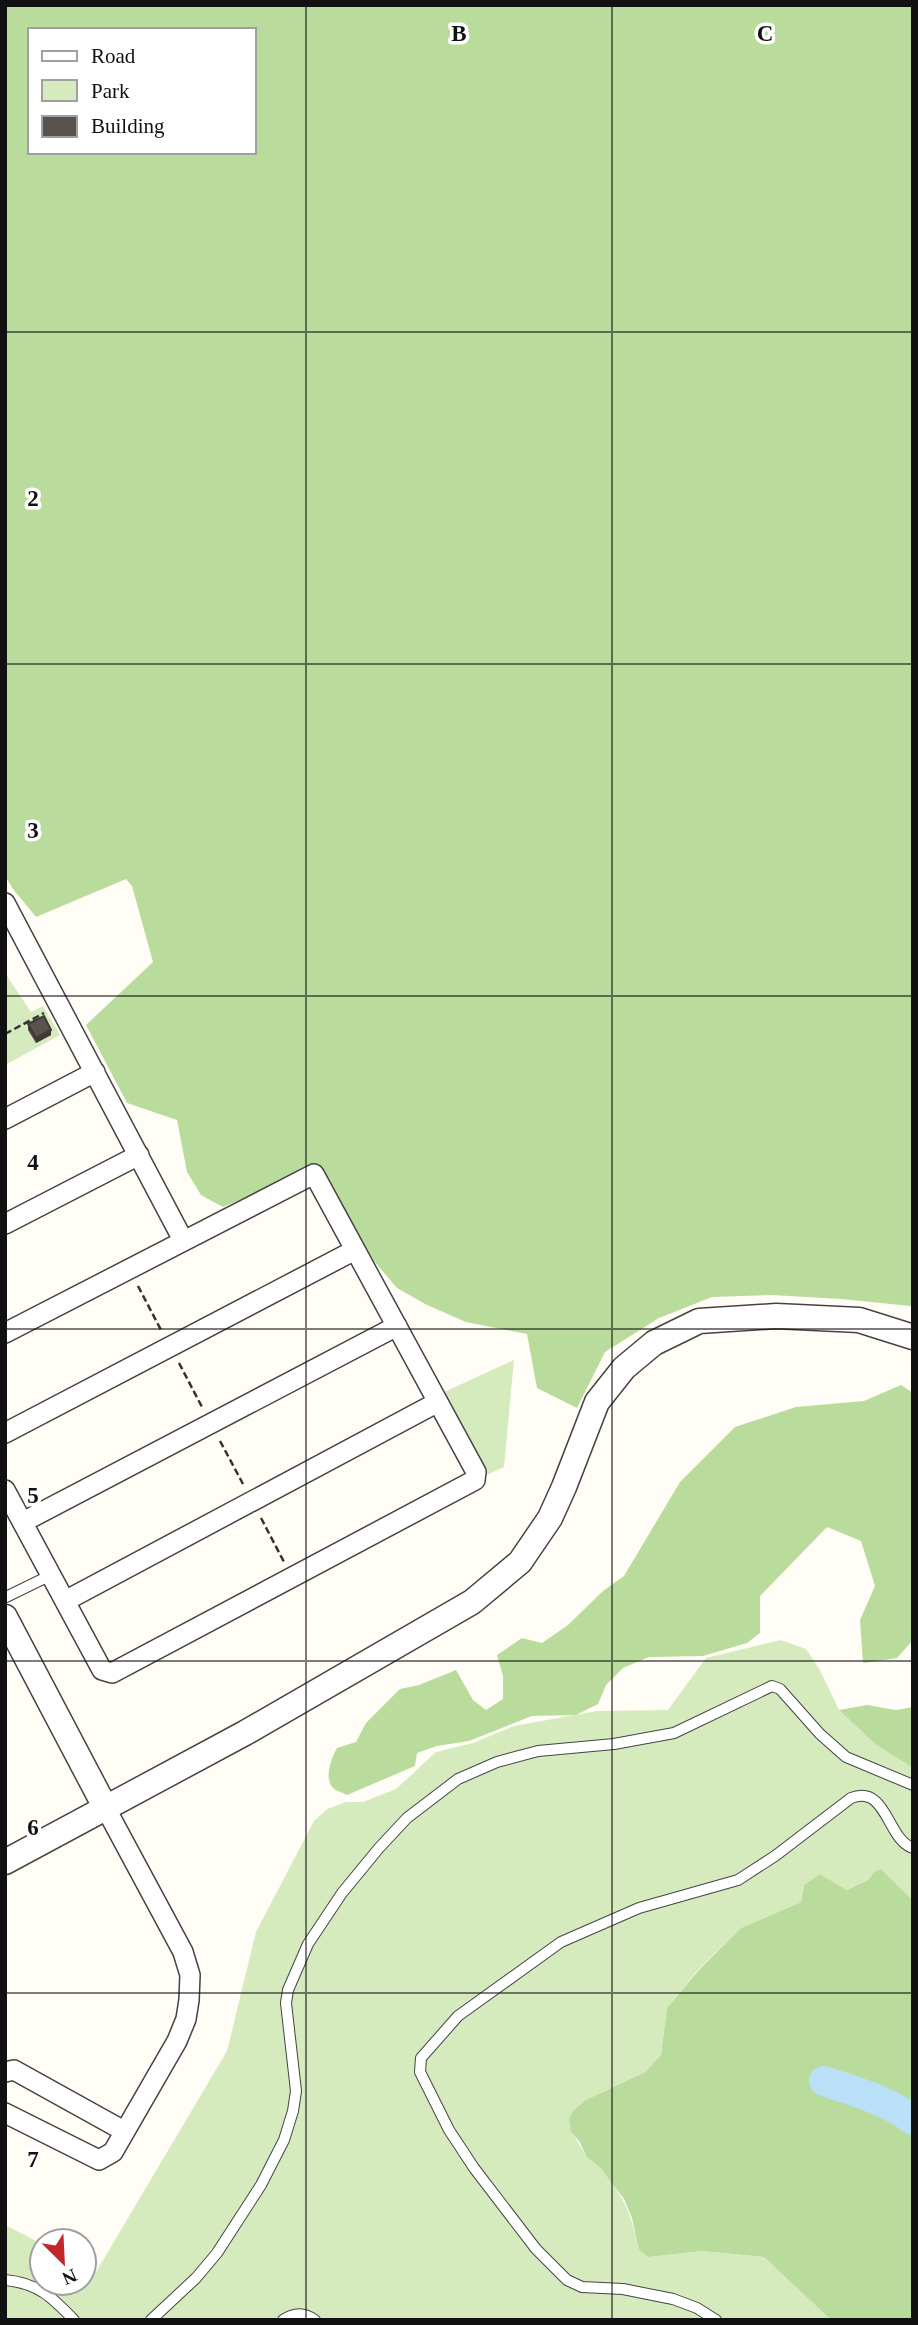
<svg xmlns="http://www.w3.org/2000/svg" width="918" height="2325" viewBox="0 0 918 2325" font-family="'Times New Roman',serif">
  <rect width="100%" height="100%" fill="#fffdf5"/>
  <path fill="#d5ebbd" d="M5,973L31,1012L43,1006L60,1035L5,1065Z
    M514,1360L504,1467L482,1477L440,1394Z
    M781,1640L806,1649L820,1670L839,1710L876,1745L913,1768V1897L910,1899L881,1869L874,1872L868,1880L847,1890L820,1874L804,1885L801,1902L741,1928L697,1971L667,2008L661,2055L645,2072L586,2100L571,2132C577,2139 580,2147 586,2155C590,2161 597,2165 602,2171C625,2197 632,2217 639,2250L648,2257L702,2251L764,2257L831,2320H5V2225L42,2244V2283H84V2266L96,2272L227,2051L256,1932L314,1821L327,1809L346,1802H363L396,1789L436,1752L473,1743L514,1726L597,1711L668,1710L706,1658Z"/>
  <path fill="#b9dc9c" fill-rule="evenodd" d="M5,5H913V1304L911,1306L841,1299L772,1295L712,1297L659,1318L605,1352L577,1408L537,1388L527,1334L466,1322L427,1305L397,1288L374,1261L320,1166L223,1207L201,1195L187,1172L177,1120L127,1103L86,1025L153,962L132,886L126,879L36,917L13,889L5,876ZM30,30H254V152H30Z
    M901,1385L913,1393V1640L897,1658L863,1663L860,1620L875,1586L861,1541L827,1527L760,1596V1633L747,1643L703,1656L649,1657L623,1668L606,1685L598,1704L576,1715L532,1716L469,1741L437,1746L417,1753L415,1766L347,1795C342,1792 335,1791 332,1787C324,1776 332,1757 337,1748L356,1742L366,1723L400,1689L419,1685L456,1670L473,1700L486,1710L503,1699V1676L497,1655L522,1638L542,1643L568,1625L603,1591L624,1576L680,1482L735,1427L796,1407L864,1401Z
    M867,1705L896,1710L913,1707V1768L876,1745L839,1710Z
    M881,1869L910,1898L913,1897V2320H831L764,2257L702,2251L648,2257L639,2250L632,2218L624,2199L601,2169L587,2157L579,2141L571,2132L569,2119L574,2110L586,2100L645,2072L661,2055L667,2008L698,1971L741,1928L801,1902L804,1885L820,1874L847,1890L868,1880L874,1872Z"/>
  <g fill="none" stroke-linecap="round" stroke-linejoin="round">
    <path stroke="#b9e0f7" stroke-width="30" d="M824,2081C854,2091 887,2100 913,2120"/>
    <g stroke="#444" stroke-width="12">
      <path id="service" d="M6,1597L51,1575
        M5,2280C38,2283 52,2297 74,2320
        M151,2320L196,2278L217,2253L261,2185L284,2140L293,2111L296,2091L286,2003L288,1990L308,1944L342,1893L379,1848L407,1818L458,1779L497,1762L538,1751L614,1744L674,1733L772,1686L780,1689L820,1734L846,1757L913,1785
        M283,2320C293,2313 304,2312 315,2320
        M716,2320L697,2308L673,2299L623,2289L582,2287L567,2280L536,2249L474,2168L449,2130L420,2072L421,2058L458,2016L561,1942L639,1908L738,1880L775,1856L851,1798C887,1784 887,1840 913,1848"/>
    </g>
    <g stroke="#444" stroke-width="22">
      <path id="minor" d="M5,903L183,1240
        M5,1119L95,1072
        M5,1224L139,1155
        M5,1333L314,1174L476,1472L475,1480L112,1673L102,1670L5,1490
        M5,1433L355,1250
        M23,1522L397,1326
        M65,1601L438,1402
        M5,2072L14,2070L124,2131
        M5,2113L99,2160L113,2152L177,2041L186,2019L189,2000L190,1975L183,1952L105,1807"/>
    </g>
    <g stroke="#444" stroke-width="27">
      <path id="tertiary" d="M5,1617L105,1807
        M5,1862L245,1733L472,1602L520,1562L550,1518L564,1487L597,1402L624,1368L654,1343L699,1321L776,1316L859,1320L913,1337"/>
    </g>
    <path stroke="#333" stroke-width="2.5" stroke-dasharray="7 3.5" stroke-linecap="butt" d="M5,1034L44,1013
      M138,1286L161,1330
      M179,1363L202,1407
      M220,1441L243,1484
      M261,1518L284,1562"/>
    <use href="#service" stroke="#fff" stroke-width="10"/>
    <use href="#minor" stroke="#fff" stroke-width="19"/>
    <use href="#tertiary" stroke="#fff" stroke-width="24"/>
  </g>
  <path fill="#4d4742" d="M28,1024L51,1035L36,1043L28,1030Z"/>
  <path fill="#3f3936" d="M51,1030V1035L36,1043V1038Z"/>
  <path fill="#5a524d" stroke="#3f3936" stroke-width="2" d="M44,1016L51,1030L36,1038L28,1024Z"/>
  <path fill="none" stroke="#111" stroke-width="2" stroke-opacity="0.55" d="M306,5V2320M612,5V2320M5,332H913M5,664H913M5,996H913M5,1329H913M5,1661H913M5,1993H913"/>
  <g font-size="23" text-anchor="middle" font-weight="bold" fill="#111" stroke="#fff" stroke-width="7" stroke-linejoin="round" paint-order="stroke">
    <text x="459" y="41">B</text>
    <text x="765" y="41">C</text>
    <text x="33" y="506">2</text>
    <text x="33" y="838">3</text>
    <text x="33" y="1170">4</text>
    <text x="33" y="1503">5</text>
    <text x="33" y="1835">6</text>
    <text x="33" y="2167">7</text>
  </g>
  <rect width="918" height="2325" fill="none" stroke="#111111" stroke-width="14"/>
  <rect x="28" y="28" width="228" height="126" fill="#ffffff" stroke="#a0a0a0" stroke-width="2"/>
  <rect x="42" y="51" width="35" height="10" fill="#ffffff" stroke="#a0a0a0" stroke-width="2"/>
  <text x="91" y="63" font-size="21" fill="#111111">Road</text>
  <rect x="42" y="80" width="35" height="21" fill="#d5ebbd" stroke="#a0a0a0" stroke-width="2"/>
  <text x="91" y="98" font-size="21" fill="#111111">Park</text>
  <rect x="42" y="116" width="35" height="21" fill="#5a524d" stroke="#a0a0a0" stroke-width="2"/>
  <text x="91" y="133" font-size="21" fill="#111111">Building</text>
  <g transform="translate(63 2262) rotate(156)"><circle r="33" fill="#ffffff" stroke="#a0a0a0" stroke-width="2"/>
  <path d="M0-5L12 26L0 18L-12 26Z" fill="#c4262e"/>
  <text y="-10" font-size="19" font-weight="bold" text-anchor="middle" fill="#111111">N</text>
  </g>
</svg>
